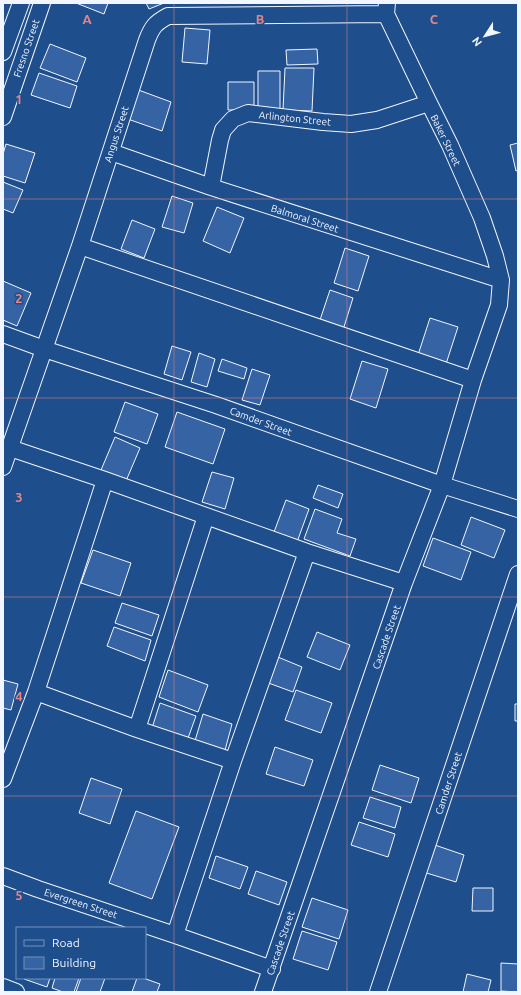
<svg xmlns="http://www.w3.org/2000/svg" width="521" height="995" viewBox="0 0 521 995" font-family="Ubuntu,sans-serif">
  <rect width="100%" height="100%" fill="#1f4e8c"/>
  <path fill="#3563a3" stroke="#f2f6ff" d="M76,3H108L104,14Z
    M146,3H164L149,9Z
    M185,28L210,30L207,64L182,62Z
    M50,44L86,58L77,82L40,68Z
    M317,49L318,64L287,65L286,50Z
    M285,68H314L312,111L283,110Z
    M258,71H280V109H258Z
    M39,73L77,86L70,108L31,95Z
    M228,82H254V110H228Z
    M133,88L171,102L162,131L122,117Z
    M518,143V170L516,171L510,145Z
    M6,144L35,153L25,183L3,176V154Z
    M3,182L23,190L13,213L3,209Z
    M172,196L193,203L184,233L162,227Z
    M217,207L244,218L230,253L203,241Z
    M132,220L155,229L144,258L121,249Z
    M345,248L369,256L358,291L334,283Z
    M3,281L31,293L17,326L3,320Z
    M330,290L353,298L343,330L319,323Z
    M430,318L458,327L445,367L417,358Z
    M172,346L191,352L182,380L164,374Z
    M199,353L215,359L207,387L191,382Z
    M222,359L247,368L244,379L218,371Z
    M362,361L388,369L376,408L350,399Z
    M252,369L270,375L260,405L242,400Z
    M125,402L158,414L147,444L114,432Z
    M177,412L225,429L213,464L165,447Z
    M115,437L140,448L126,481L101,470Z
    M212,472L234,478L225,509L202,502Z
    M318,485L343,494L338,508L313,498Z
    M286,500L309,509L297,542L274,532Z
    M315,509L342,519L337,533L356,539L350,556L304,539Z
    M471,517L505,530L494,558L461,545Z
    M433,538L471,552L461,580L423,566Z
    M93,550L131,563L120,596L81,583Z
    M122,603L159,615L152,636L115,623Z
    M114,627L151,640L145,661L107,646Z
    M317,632L350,645L340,670L307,657Z
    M273,655L302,667L293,692L263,681Z
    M168,670L208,685L198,712L159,697Z
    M3,680L18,684L11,710L3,708Z
    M296,690L332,703L321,733L285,720Z
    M160,703L196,716L187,741L152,728Z
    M515,704H518V721H515Z
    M203,714L232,724L224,754L194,744Z
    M275,747L313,760L304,786L266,774Z
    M380,765L419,778L411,803L372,790Z
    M91,778L122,789L110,824L79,813Z
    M370,797L401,807L395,828L363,818Z
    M136,811L179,827L152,899L109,883Z
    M359,822L395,834L388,857L351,845Z
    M429,843L464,855L456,882L420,871Z
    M216,856L248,867L240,889L209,878Z
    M256,871L287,882L279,905L248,894Z
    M473,888H493V911H472Z
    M312,898L348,910L339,939L302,927Z
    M302,931L337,942L328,970L293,959Z
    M501,963L518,964V992L501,991Z
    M467,974L491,980L488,992H463Z
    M24,978H50L47,987L24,979Z
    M55,978H79L74,992H63L52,988Z
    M81,978H105L100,992H76Z
    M137,978H143L160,984L157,992H132Z"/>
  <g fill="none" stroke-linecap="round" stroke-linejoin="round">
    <g stroke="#f2f6ff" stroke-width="18">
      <path id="street" d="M3,52L21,3
        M3,117L42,3
        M111,152L211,187L501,280
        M211,187L220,140L223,130L233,119L248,113L323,122L351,124L377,120L429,103
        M80,246L473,380
        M3,334L44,349L216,405L442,485L518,509
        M10,448L105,480L307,552L404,583
        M3,467L80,246L147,40C152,27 155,23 168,16L386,14
        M36,692L137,729L233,761
        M137,729L206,516
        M3,779L36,692L105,480
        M3,876L38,889L175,935L272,969
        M175,935L233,761L307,552
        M3,987L16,992
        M263,992L404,583L442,485L473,380L499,305L501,280L495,256L482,218L450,145L429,103L386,14L387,3
        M378,992L518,574"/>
    </g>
    <use href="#street" stroke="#1f4e8c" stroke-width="16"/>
  </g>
  <path fill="none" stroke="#e38589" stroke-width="1" stroke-opacity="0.55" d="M174,3V992M347,3V992M3,199H518M3,398H518M3,597H518M3,796H518"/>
  <g text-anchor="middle" stroke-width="3" stroke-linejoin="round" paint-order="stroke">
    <g font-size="10" fill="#f2f6ff" stroke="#1f4e8c">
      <text transform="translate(26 48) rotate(-71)" y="4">Fresno Street</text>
      <text transform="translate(295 118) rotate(6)" y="4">Arlington Street</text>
      <text transform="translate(116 134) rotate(-72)" y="4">Angus Street</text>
      <text transform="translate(446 140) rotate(64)" y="4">Baker Street</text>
      <text transform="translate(305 218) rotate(18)" y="4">Balmoral Street</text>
      <text transform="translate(261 421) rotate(20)" y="4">Camder Street</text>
      <text transform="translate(386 637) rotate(-71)" y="4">Cascade Street</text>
      <text transform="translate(448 783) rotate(-72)" y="4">Camder Street</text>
      <text transform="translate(81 903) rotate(18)" y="4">Evergreen Street</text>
      <text transform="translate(280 943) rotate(-71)" y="4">Cascade Street</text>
    </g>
  </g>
  <g font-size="13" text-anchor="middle" font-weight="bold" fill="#e38589" stroke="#1f4e8c" stroke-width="3" stroke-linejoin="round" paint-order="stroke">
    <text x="87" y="24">A</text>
    <text x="260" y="24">B</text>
    <text x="434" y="24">C</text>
    <text x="19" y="104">1</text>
    <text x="19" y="303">2</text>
    <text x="19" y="502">3</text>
    <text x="19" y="701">4</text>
    <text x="19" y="900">5</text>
  </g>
  <rect width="521" height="995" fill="none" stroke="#f2f6ff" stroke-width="8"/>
  <rect x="16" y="927" width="130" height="52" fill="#1f4e8c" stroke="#7391ba"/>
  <rect x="24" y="940" width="20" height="6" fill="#1f4e8c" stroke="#7391ba"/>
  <text x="52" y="947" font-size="12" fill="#f2f6ff">Road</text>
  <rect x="24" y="957" width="20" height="12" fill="#3563a3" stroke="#7391ba"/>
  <text x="52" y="967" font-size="12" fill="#f2f6ff">Building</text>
  <g transform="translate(485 36) rotate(234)" stroke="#1f4e8c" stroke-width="3" paint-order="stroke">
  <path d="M0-3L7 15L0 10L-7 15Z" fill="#f2f6ff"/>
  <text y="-6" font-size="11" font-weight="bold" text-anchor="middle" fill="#f2f6ff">N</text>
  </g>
</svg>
